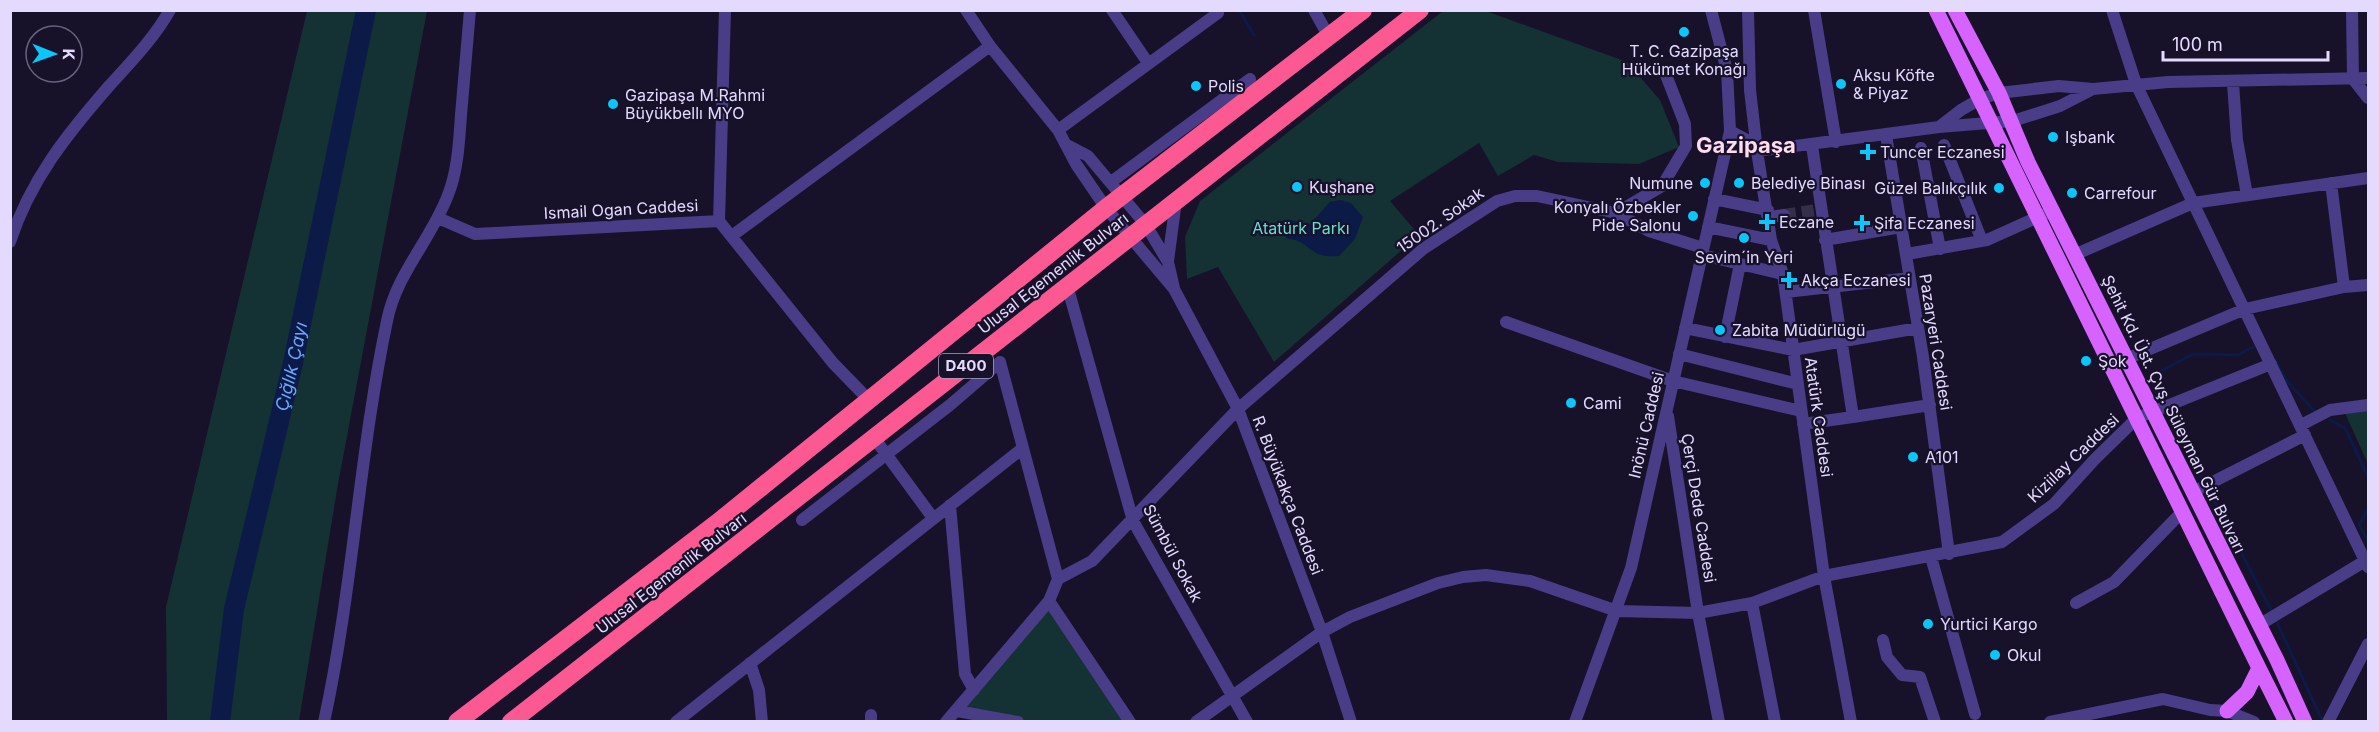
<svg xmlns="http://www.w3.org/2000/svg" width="2379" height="732" viewBox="0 0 2379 732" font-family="Inter,sans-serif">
  <rect width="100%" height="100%" fill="#18112a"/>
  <path fill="#143134" d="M307,11H427L338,484L299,721H167L166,607Z
    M1443,11H1486L1627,62L1660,100L1679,147L1639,164L1558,162L1534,155L1498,176L1479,143L1390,201L1419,235L1274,362L1218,267L1187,279L1185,237L1200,201Z
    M2368,410V464L2345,413Z
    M1049,601L1130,721H1018L957,711Z"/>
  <path fill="#0c1a48" d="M1340,200L1351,203L1363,217L1355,239L1339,256C1307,259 1311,240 1288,239L1278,228L1282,221L1291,220L1309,225L1330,202Z"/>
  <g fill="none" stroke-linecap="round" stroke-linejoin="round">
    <path stroke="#0c1a48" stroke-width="3" d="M1239,10L1254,35
      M2275,360L2286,380L2316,413
      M2165,404L2152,376L2193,354L2238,355L2253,347
      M2168,410L2204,482
      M2330,420L2345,428L2368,477
      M2208,488L2272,612
      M2368,509L2359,525L2368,541
      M2275,618L2321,718"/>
    <path stroke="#0c1a48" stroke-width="20" id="s1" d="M220,722L234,609L293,363L366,10"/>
    <path stroke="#362f4a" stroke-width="12" stroke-dasharray="12 6" stroke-linecap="butt" d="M1784,215L1817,210"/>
    <path stroke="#493d88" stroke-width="12" d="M966,10L990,46L1058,130L1076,164L1106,208L1174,289L1238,409L1322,632L1351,722
      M1112,10L1148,63
      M1314,10L1329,37
      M1711,10L1727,71L1730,131L1747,140L1757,151L1939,127L2013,121L2060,106L2093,89
      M1748,10L1750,90L1757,151L1771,240L1783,274L1824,576L1851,722
      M1814,10L1836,142
      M2112,10L2136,84L2368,567
      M2352,10L2353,79L2368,98
      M2233,83L2237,140L2247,195
      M1939,127L1961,110L1980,99L1999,93L2059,86L2093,89L2168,82L2368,78
      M1058,130L1218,13
      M1886,135L1923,357L1949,554
      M1944,145L1982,241
      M1069,146L1088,156L1146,225L1168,262L1174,288
      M1921,148L1940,249
      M1111,182L1250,79
      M2331,183L2344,287
      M1714,199L1768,210
      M1616,213L1662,186L1686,146L1685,124L1666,75
      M1769,217L1784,215
      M438,218L475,234L719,221L833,363L868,399
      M719,221L725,10
      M1708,227L1771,240
      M733,235L990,46
      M1825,240L1901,227
      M10,242C30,180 68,133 110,85C132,61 154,38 170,10
      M1907,254L1987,240L2045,214
      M1702,255L1783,274
      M2074,255L2193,203L2368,178
      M1168,261L1176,201
      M1067,285L1133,521L1247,722
      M1786,292L1910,278
      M1506,322L1673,381L1801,411
      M1685,328L1793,350L1918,328
      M1725,337L1740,264
      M1679,354L1798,384
      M2112,365L2245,309L2344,287L2368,285
      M1668,416L1698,613L1719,722
      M1853,417L1930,405
      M1803,424L1853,417L1812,146
      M2301,425L2330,410L2368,405
      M875,439L933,518
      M2193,492L2305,435
      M950,505L965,674L974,690
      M802,520L950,405L1000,362L1058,579
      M1931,557L1975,714
      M1049,601L1130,722
      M1752,603L1775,722
      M2076,603L2114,582L2182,512
      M2259,625L2365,561
      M1883,640L1887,657L1902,675L1920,677L1935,722
      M750,663L759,690L762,722
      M957,711L1018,722
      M324,722C353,589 359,454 387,321C396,274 431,240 448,195C458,170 459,142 461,115C464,80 467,45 470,10
      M676,722L1023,448
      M871,722V715
      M946,722L1049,601L1058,579L1092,561L1238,409L1423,249L1497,201L1515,196H1537L1616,213L1649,231L1703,248
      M1196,722L1322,632L1350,617L1438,583L1463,577L1486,575L1530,581L1617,611L1698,613L1752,603L1824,576L2002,542L2054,504L2095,459L2137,418L2271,364
      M1575,722L1631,568L1730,131
      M2050,722L2163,699L2210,710L2227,711L2254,722
      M2328,722L2368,644"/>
    <path stroke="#d663fd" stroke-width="15" d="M1936,10L2259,668L2247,692L2227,711
      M1955,10L1999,93L2028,162L2277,660L2305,722
      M2259,668L2286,722"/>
    <path stroke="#fc5892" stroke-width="18" d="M457,722L717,523L1106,208L1363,10
      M511,722L1420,10"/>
  </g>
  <g fill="#0ac6fb" stroke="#18112a" stroke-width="2">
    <circle cx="1684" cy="32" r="6"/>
    <circle cx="1841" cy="84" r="6"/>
    <circle cx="1196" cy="86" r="6"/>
    <circle cx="613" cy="104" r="6"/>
    <circle cx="2053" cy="137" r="6"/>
    <path d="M1865 143h6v6h6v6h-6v6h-6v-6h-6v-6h6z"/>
    <circle cx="1705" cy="183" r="6"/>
    <circle cx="1739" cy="183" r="6"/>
    <circle cx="1297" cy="187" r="6"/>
    <circle cx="1999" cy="188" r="6"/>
    <circle cx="2072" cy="193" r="6"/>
    <circle cx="1693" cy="216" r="6"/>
    <path d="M1764 213h6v6h6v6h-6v6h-6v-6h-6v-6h6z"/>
    <path d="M1859 214h6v6h6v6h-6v6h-6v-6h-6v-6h6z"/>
    <circle cx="1744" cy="238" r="6"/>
    <path d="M1786 271h6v6h6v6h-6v6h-6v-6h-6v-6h6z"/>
    <circle cx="1720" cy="330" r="6"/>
    <circle cx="2086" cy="361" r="6"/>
    <circle cx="1571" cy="403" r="6"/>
    <circle cx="1913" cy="457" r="6"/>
    <circle cx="1928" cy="624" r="6"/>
    <circle cx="1995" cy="655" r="6"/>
  </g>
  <g text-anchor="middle" stroke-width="4.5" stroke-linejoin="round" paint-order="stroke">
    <rect fill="#18112a" stroke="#a69ebe" stroke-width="1.5" x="939" y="354" width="54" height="24" rx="4.5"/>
    <g font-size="15" font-weight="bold" fill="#e3dafe">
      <text x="966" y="371">D400</text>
    </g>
    <g font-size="16" fill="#e3dafe" stroke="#18112a" text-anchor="start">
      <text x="1684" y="57" text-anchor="middle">T. C. Gazipaşa<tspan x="1684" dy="18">Hükümet Konağı</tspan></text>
      <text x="1853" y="81">Aksu Köfte<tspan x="1853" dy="18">&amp; Piyaz</tspan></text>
      <text x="1208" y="92">Polis</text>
      <text x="625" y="101">Gazipaşa M.Rahmi<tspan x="625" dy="18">Büyükbellı MYO</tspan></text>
      <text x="2065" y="143">Işbank</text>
      <text x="1880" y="158">Tuncer Eczanesi</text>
      <text x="1693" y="189" text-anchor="end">Numune</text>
      <text x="1751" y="189">Belediye Binası</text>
      <text x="1309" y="193">Kuşhane</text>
      <text x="1987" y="194" text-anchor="end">Güzel Balıkçılık</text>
      <text x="2084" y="199">Carrefour</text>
      <text x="1681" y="213" text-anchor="end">Konyalı Özbekler<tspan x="1681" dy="18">Pide Salonu</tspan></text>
      <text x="1779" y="228">Eczane</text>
      <text x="1874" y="229">Şifa Eczanesi</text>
      <text x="1744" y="263" text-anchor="middle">Sevim´in Yeri</text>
      <text x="1801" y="286">Akça Eczanesi</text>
      <text x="1732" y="336">Zabita Müdürlügü</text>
      <text x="2098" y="367">Şok</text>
      <text x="1583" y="409">Cami</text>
      <text x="1925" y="463">A101</text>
      <text x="1940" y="630">Yurtici Kargo</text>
      <text x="2007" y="661">Okul</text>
    </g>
    <g font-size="16" fill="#e3dafe" stroke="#18112a">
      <text transform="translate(621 209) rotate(-3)" y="6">Ismail Ogan Caddesi</text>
      <text transform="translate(1440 220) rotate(-35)" y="6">15002. Sokak</text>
      <text transform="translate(1053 273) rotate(-38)" y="6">Ulusal Egemenlik Bulvarı</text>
      <text transform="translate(1936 342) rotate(81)" y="6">Pazaryeri Caddesi</text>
      <text transform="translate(2174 414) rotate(64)" y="6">Şehit Kd. Üst. Çvş. Süleyman Gür Bulvarı</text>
      <text transform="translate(1819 417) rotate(82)" y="6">Atatürk Caddesi</text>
      <text transform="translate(1646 425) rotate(-77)" y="6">Inönü Caddesi</text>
      <text transform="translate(2073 458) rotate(-44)" y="6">Kiziilay Caddesi</text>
      <text transform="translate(1288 495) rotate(69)" y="6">R. Büyükakça Caddesi</text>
      <text transform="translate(1699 508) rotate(81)" y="6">Çerçi Dede Caddesi</text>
      <text transform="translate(1173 553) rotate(62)" y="6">Sümbül Sokak</text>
      <text transform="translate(671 573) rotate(-38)" y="6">Ulusal Egemenlik Bulvarı</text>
    </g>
    <g font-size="16" fill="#66dfd0" stroke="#18112a">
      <text x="1301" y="234">Atatürk Parkı</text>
    </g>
    <g font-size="18" font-style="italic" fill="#6aa7fd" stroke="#18112a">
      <text dy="6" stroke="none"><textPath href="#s1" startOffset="363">Çığlık Çayı</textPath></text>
    </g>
    <g font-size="22" font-weight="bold" fill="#fedcee" stroke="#18112a">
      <text x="1746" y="153">Gazipaşa</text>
    </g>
  </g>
  <rect width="2379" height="732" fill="none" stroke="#e3dafe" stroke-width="24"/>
  <g transform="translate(54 54) rotate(91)"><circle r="28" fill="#18112a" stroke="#69617f" stroke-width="1.5"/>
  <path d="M0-4.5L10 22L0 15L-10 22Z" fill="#0ac6fb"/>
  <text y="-9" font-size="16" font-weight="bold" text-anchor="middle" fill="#e3dafe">K</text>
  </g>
  <path d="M2163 51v9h165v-9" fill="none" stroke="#e3dafe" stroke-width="3"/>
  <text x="2172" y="51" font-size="18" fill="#e3dafe" stroke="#18112a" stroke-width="4.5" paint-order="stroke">100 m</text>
</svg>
